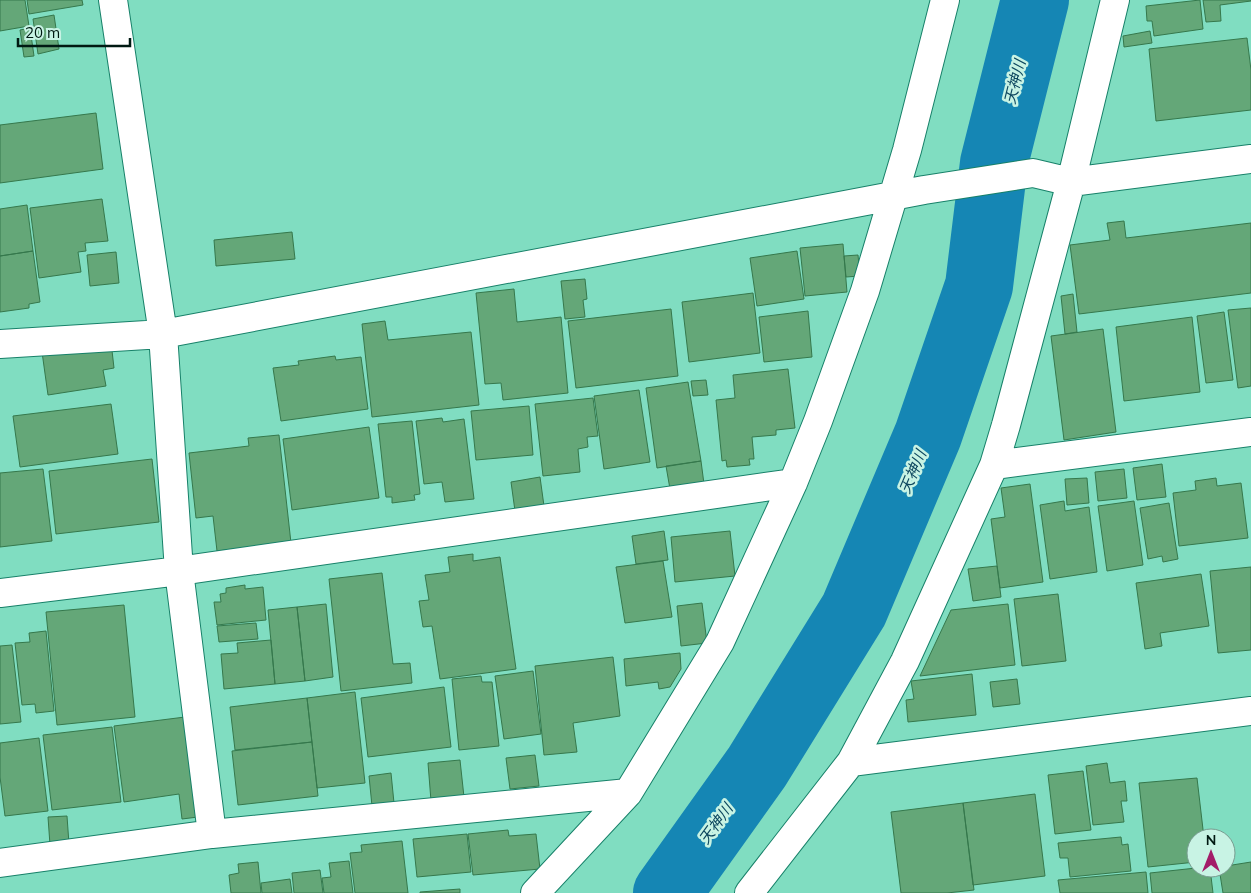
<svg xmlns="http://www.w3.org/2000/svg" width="1251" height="893" viewBox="0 0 1251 893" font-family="Mulish,'Noto Sans JP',sans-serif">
  <rect width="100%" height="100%" fill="#80ddc1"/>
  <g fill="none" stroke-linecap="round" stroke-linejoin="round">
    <path stroke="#1586b4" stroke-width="68" d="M667,893L757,767L854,610L928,435L979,286L994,163L1035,0"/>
  </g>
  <path fill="#64a778" stroke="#35784c" d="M0,0H25L29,26L0,31Z
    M27,0H82L83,5L29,14Z
    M1200,0L1203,29L1154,36L1152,21H1147L1146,6Z
    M1203,0H1251V1L1220,5L1221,21L1206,22Z
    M54,15L59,49L38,54L33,19Z
    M30,28L34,56L24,57L20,30Z
    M1150,31L1152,43L1124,47L1123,36Z
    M1247,38L1251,70V110L1156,121L1149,49Z
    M96,113L103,169L0,183V125Z
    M102,199L108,241L85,243L86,251L78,252L81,272L39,278L30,208Z
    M27,205L33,251L0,256V209Z
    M1124,221L1126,238L1251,223V293L1079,314L1070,245L1110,240L1107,223Z
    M292,232L295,259L216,266L214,240Z
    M843,244L847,292L805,296L800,248Z
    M33,251L40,302L29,304V308L0,312V256Z
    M797,251L804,299L757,306L750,258Z
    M116,252L119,283L90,286L87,255Z
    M858,255L860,276L846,277L844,256Z
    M585,279L587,299L583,300L585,317L565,319L561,281Z
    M514,289L517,322L561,317L568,393L503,400L501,383L485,384L476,293Z
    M753,293L760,353L689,362L682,302Z
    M1073,294L1077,332L1065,334L1061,296Z
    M1251,308V386L1238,388L1228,310Z
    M671,309L678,376L576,388L568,321Z
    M808,311L812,357L764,362L759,317Z
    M1224,312L1233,380L1206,383L1197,316Z
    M1192,317L1200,392L1124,401L1116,327Z
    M385,321L388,340L471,332L479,405L372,417L362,324Z
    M1103,329L1116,432L1064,440L1051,336Z
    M111,342L114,368L103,370L106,386L48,395L42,352Z
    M335,356L336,360L361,357L368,409L281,421L273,368L299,365L298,361Z
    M788,369L795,428L776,430V435L752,437L754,459H749L750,465L727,467L726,460L722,461L716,400L735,398L733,375Z
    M706,380L708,395L693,396L691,381Z
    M688,382L701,461L657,468L646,388Z
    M639,390L650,462L604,469L594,396Z
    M593,398L598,436L587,437L588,447L578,449L580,472L543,476L535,404Z
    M111,404L118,454L20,467L13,416Z
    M529,406L533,455L476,460L471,411Z
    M442,418L443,422L464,419L474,499L445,502L442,482L424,484L416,421Z
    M412,421L420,494L414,495L415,500L392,503V497H386L378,424Z
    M369,427L379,498L292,510L283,439Z
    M279,435L291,543L217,551L213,516L196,518L189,453L249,446L248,438Z
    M152,459L159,522L56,534L49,471Z
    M701,461L704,484L670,489L666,466Z
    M1162,464L1166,497L1137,500L1133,468Z
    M43,469L52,541L0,547V473Z
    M1124,469L1127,498L1098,501L1095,472Z
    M540,477L544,506L515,511L511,482Z
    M1087,478L1089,503L1067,505L1065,479Z
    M1216,478L1217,486L1241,483L1248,538L1179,546L1173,493L1196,490L1195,481Z
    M1030,484L1043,582L1000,588L991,519L1005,517L1001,488Z
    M1064,501L1065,511L1089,507L1097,572L1050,579L1040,505Z
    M1134,501L1143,565L1107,571L1098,506Z
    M1169,503L1178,559L1163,562L1162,556L1148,559L1140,508Z
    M664,531L668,560L636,564L632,536Z
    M730,531L735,576L675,582L671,537Z
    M473,554V561L500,557L516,669L440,679L432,626L423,627L419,601L429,600L425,575L450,572L448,557Z
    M663,561L672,617L625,623L616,567Z
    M997,566L1001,597L973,601L968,569Z
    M1251,567V650L1218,653L1210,571Z
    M382,573L393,664L410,663L412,683L341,691L329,579Z
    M1201,574L1209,626L1160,633L1162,646L1145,649L1136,583Z
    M245,585V589L263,587L266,620L217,625L214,602H221L220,594L226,593V588Z
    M1058,594L1066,661L1022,666L1014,599Z
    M702,603L707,643L681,646L677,606Z
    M326,604L333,677L305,681L297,607Z
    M1008,604L1015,665L920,676L951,610Z
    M124,605L135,717L57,725L46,612Z
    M297,607L305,681L275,684L268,610Z
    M256,623L258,639L219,642L217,626Z
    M46,631L54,711L36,713L35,704L22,705L15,643L30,642L29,633Z
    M271,640L275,684L224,689L221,654L238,653L237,643Z
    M12,645L21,722L0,724V646Z
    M680,653L681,669L670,687L659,689L658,682L626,686L624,659Z
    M613,657L620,716L573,723L577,752L544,755L535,666Z
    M533,671L541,734L504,739L495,676Z
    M972,674L976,715L908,722L906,700L914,699L911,681Z
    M481,676L482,682H492L499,746L459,750L452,679Z
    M1017,679L1020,704L993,707L990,682Z
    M444,687L451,747L368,757L361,698Z
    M355,692L365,783L317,788L307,698Z
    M307,698L312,742L235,750L230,707Z
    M185,717L198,817L182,819L179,794L124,802L114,726Z
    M112,727L121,802L52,810L43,735Z
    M39,738L48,811L5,816L0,777V743Z
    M312,742L318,796L238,805L232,751Z
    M535,755L539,786L510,789L506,758Z
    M460,760L464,797L431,801L428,763Z
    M1107,763L1110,783L1125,781L1127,801H1121L1124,822L1093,825L1086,766Z
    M1083,771L1091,830L1055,834L1048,775Z
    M391,773L394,803L372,806L369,776Z
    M1197,778L1204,838H1196V862L1148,867L1139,783Z
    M1035,794L1045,876L973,885L963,803Z
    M963,803L974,890L947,893H901L891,812Z
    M67,816L69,844L50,845L48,817Z
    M508,830L509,836L536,834L540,869L473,875L468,834Z
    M467,834L471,872L417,877L413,839Z
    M1121,837L1122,845L1128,844L1131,871L1070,877L1068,858H1060L1058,843Z
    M402,841L408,893H355L350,853L362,852L361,845Z
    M349,861L353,893H324L322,878L331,877L329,863Z
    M258,862L261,893H231L229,875L239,873L238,864Z
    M1251,862V893H1223L1219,868H1226V866Z
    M1196,868H1210L1213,893H1152L1150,873Z
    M320,870L323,893H294L292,873Z
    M1146,872L1148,893H1060L1058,880Z
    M290,879L292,893H262L261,883Z
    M460,889V893H420V892Z"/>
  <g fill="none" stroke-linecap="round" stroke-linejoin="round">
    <g stroke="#178169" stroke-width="30">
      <path id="minor" d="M113,0L163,334L179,571L212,834
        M0,344L163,334L924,190L1033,173L1071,182L1251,159
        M994,465L1251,432
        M0,593L179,571L793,483
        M851,762L1251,711
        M0,863L212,834L628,793
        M535,893L628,793L720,642L793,483L818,421L865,291L907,150L945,0
        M749,893L851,762L905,661L994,465L1006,425L1071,182L1115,0"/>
    </g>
    <use href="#minor" stroke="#fff" stroke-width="28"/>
  </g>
  <g text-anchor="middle" stroke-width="5" stroke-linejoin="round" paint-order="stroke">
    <g font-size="15" font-style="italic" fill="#0e475f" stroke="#c8f3e4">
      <text transform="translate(1015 82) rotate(-76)" y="5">天神川</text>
      <text transform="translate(913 472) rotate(-67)" y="5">天神川</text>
      <text transform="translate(716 824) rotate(-54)" y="5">天神川</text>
    </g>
  </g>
  <g transform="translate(1211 853)"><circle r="24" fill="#c8f3e4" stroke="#789c90"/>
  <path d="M0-4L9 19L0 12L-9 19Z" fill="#a31c68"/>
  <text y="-8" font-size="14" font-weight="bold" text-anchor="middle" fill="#001912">N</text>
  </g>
  <path d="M18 38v8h112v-8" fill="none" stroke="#001912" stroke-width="2.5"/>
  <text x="25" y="38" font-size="15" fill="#001912" stroke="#c8f3e4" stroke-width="4" paint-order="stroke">20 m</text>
</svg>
